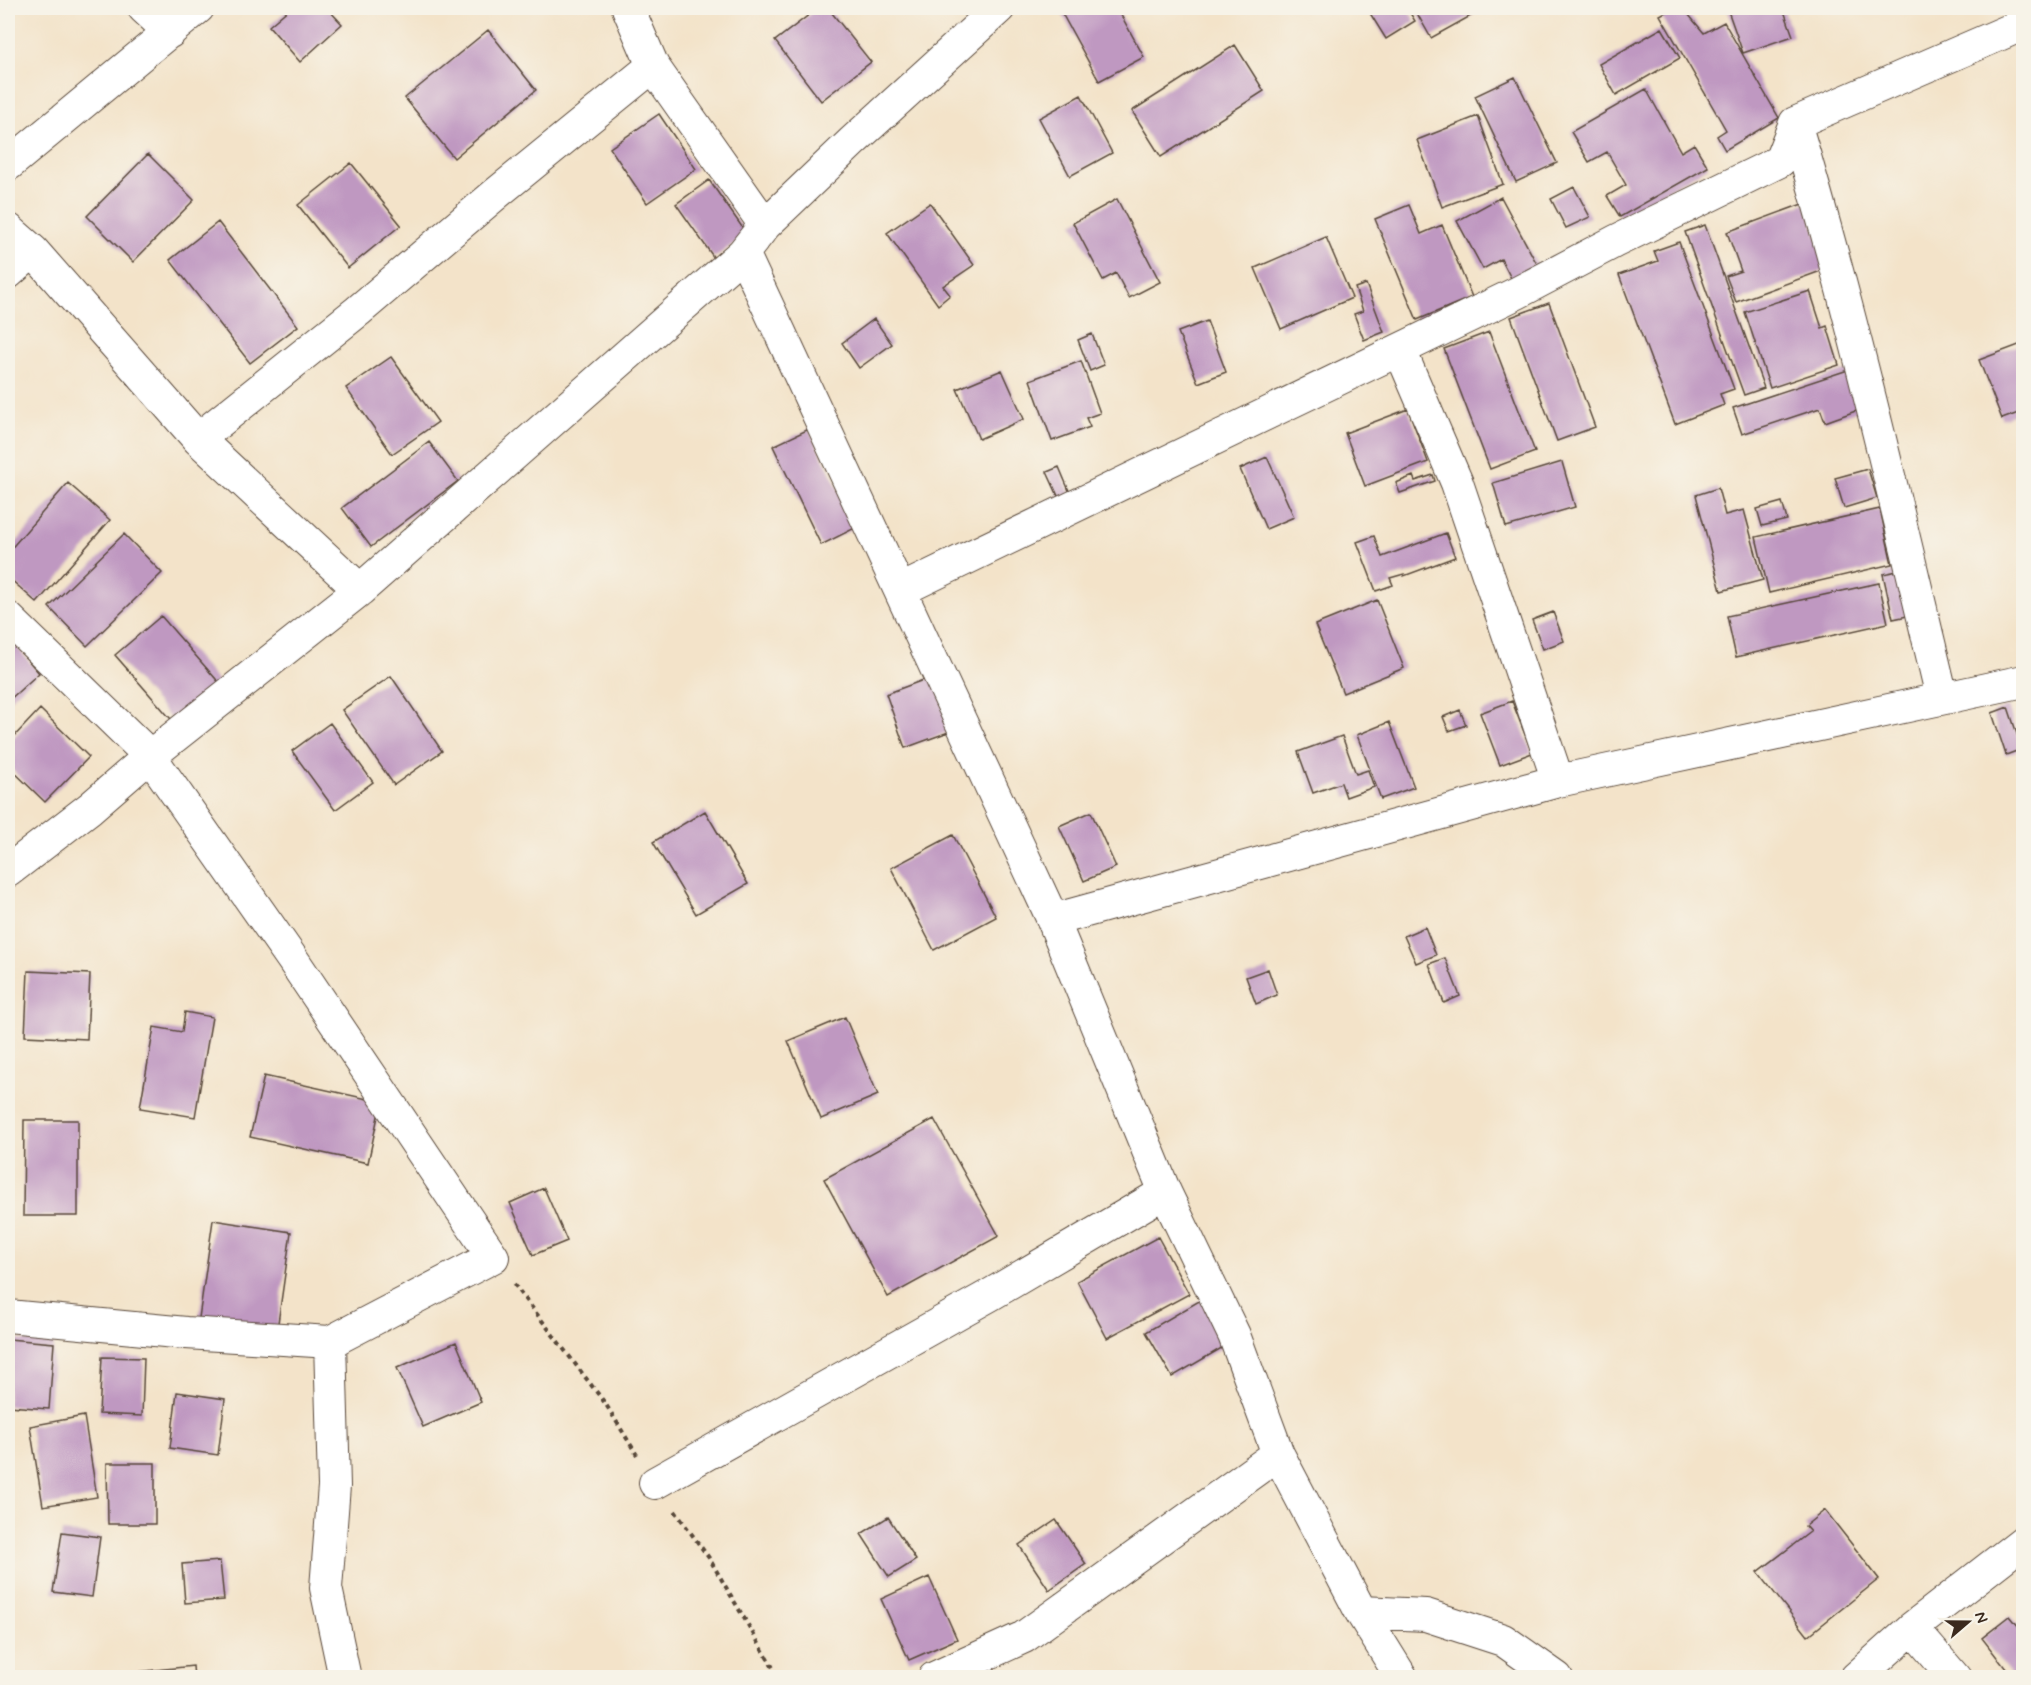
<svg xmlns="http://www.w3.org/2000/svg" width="2031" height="1685" viewBox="0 0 2031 1685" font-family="Mynerve,sans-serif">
  <rect width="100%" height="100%" fill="#f7f3e8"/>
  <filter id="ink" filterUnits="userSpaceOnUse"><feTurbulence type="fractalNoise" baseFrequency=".0167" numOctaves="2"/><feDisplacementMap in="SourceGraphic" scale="12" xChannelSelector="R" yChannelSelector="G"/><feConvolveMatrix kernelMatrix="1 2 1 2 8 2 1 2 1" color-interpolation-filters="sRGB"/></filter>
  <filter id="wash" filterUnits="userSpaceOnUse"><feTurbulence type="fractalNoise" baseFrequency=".008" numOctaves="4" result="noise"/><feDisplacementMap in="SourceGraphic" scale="24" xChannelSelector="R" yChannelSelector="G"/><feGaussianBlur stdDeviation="1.35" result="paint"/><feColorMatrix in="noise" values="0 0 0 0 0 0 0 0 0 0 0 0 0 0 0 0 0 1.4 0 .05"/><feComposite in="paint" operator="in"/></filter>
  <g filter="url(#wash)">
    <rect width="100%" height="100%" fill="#f3e3c9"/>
    <g id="blocks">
      <path fill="#bf98c1" d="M290,8H327L342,24L300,62L269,26Z
        M818,8H828L871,62L821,101L775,41Z
        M1059,8H1117L1144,57L1099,81Z
        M1372,8H1407L1415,21L1386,39L1368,10Z
        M1414,8H1485L1431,38Z
        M1673,8H1683L1704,33L1724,22L1779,118L1725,150L1717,136L1726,130L1660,15Z
        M1727,8H1783L1793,36L1743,53Z
        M1662,28L1680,58L1616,95L1599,64Z
        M488,30L536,90L454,158L405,98Z
        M1235,45L1264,91L1161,157L1132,111Z
        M1515,77L1557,163L1516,182L1475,96Z
        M1646,89L1681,152L1694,144L1708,167L1620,217L1607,196L1626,185L1607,152L1589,162L1571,132Z
        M1081,95L1112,153L1070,176L1039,118Z
        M659,114L696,169L647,203L610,148Z
        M1478,116L1503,184L1442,207L1417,140Z
        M148,154L194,200L133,262L87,216Z
        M351,163L401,225L348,268L298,205Z
        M709,180L747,234L714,258L676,204Z
        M1574,187L1590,217L1566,228L1551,199Z
        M1501,197L1539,268L1513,282L1501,259L1483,269L1457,221Z
        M1117,199L1160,282L1129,298L1116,273L1103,280L1073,223Z
        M930,203L974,265L943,286L950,295L938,305L887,233Z
        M1805,203L1829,268L1736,302L1726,276L1741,271L1727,232Z
        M1409,205L1421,234L1442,225L1472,297L1417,320L1375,219Z
        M218,222L298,326L250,363L170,260Z
        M1705,225L1764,388L1744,395L1685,232Z
        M1326,237L1352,298L1281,329L1255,268Z
        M1679,242L1734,389L1720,394L1724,405L1675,424L1619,275L1658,261L1654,251Z
        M1366,284L1384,332L1364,340L1354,314L1363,311L1355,288Z
        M1810,291L1822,328L1827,326L1839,365L1770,388L1745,312Z
        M1549,303L1595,427L1557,441L1511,317Z
        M874,319L892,344L859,368L842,343Z
        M1207,321L1226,372L1198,383L1178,332Z
        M1489,332L1535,452L1490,469L1444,349Z
        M1092,334L1104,365L1090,371L1078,340Z
        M2024,343V411L2002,419L1979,360Z
        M391,357L438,422L392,454L346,388Z
        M1081,361L1100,413L1086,418L1090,427L1052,441L1030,380Z
        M1851,369L1864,408L1825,422L1820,408L1742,434L1733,408Z
        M1002,370L1024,419L979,439L957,389Z
        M1408,409L1428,462L1365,486L1345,433Z
        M809,429L857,527L821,545L773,446Z
        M429,442L458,481L371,547L342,508Z
        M1267,457L1294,517L1266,529L1240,469Z
        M1562,462L1575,507L1506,527L1493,483Z
        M1059,467L1070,493L1059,498L1047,472Z
        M1868,469L1877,498L1844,508L1835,478Z
        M1433,475L1435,481L1400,493L1396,483L1413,476L1415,481Z
        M68,483L110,520L37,603L8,577V552Z
        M1718,488L1725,515L1744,510L1763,580L1721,591L1696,495Z
        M1782,502L1787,520L1762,526L1757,509Z
        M1880,509L1892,564L1769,593L1756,537Z
        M1446,533L1455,557L1404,576V574L1390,578L1393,585L1376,591L1357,542L1374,536L1382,557Z
        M124,534L162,573L87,646L49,607Z
        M1902,570L1912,615L1893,619L1883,574Z
        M1879,583L1888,623L1736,657L1727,616Z
        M1377,600L1404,668L1343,693L1315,625Z
        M1553,612L1564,641L1543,649L1532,620Z
        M161,616L222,686L177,726L115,655Z
        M8,637L39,673L8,701Z
        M391,676L442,751L394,785L342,710Z
        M934,676L954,730L905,748L886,694Z
        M1512,701L1532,753L1500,765L1480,713Z
        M2008,707L2022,749L2006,755L1992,713Z
        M40,709L89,757L45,802L8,766V743Z
        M1460,710L1466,725L1449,731L1443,717Z
        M1389,722L1414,787L1381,799L1357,735Z
        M330,723L373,782L335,810L292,751Z
        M1342,736L1356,774L1368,770L1374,787L1346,797L1341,783L1313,793L1298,752Z
        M705,811L748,884L696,914L653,842Z
        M1091,812L1116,867L1084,881L1059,826Z
        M953,835L996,917L934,950L891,868Z
        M1425,927L1436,955L1416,963L1404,936Z
        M1445,958L1460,996L1444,1003L1429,964Z
        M1268,969L1277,995L1256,1004L1246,977Z
        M28,971L90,974L87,1039L25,1036Z
        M185,1012L212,1017L195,1117L140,1108L154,1027L182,1032Z
        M845,1017L878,1095L821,1119L788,1041Z
        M264,1076L381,1102L368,1163L250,1137Z
        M934,1119L999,1236L888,1297L824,1179Z
        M24,1120H78V1216H23Z
        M544,1188L567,1241L533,1255L510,1203Z
        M213,1220L291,1232L277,1330L199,1318Z
        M1158,1237L1189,1294L1107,1338L1077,1281Z
        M1206,1297L1232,1342L1172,1377L1146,1332Z
        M8,1339L54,1343L49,1409L8,1406Z
        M456,1342L481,1402L423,1427L397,1368Z
        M102,1357L144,1358L142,1416L99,1414Z
        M177,1392L225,1399L218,1455L170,1448Z
        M84,1416L97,1497L43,1506L30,1426Z
        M107,1463H155V1524H108Z
        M1825,1510L1879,1579L1808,1636L1758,1572L1810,1532L1805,1526Z
        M888,1517L916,1560L889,1577L861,1534Z
        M1056,1520L1086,1564L1049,1590L1019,1545Z
        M62,1532L100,1537L92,1597L53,1592Z
        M220,1561L224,1600L185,1603L182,1564Z
        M929,1577L957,1639L909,1660L881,1599Z
        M2010,1616L2024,1633V1678H2013L1982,1638Z
        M193,1666L194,1678H137V1672Z"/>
    </g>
  </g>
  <g filter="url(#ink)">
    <use href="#blocks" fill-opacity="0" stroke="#574638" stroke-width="1.5"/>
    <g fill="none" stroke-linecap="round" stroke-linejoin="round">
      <g stroke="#574638" stroke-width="34">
        <path id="minor" d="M144,8L170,32
          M628,8L653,66L765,225
          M1795,123C1852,312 1896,505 1942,697
          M8,165L198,8
          M8,229L33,251L198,439L360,590
          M743,253L1053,920L1165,1192L1234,1335L1278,1454L1361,1612L1402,1678
          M8,273L33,251
          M1400,350L1457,483L1558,781
          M198,439L358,311L497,193L653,66
          M901,590L1517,293L1616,241L1780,161L1795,123L2024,24
          M8,618L150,756L293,960L493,1257L330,1342L334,1486L326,1588L345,1678
          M8,871L90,808L150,756L360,590L743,253L765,225L853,141L999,8
          M1053,920L1558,781L2024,681
          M8,1316L186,1333L330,1342
          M655,1483L990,1295L1165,1192
          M1361,1612L1426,1615L1503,1640L1557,1678
          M1912,1628L1955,1678
          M934,1678L1024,1637L1278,1454
          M1856,1678L1912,1628L2024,1541"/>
      </g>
      <path stroke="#574638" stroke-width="4" stroke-dasharray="4.5 4.5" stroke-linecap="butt" d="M514,1284L605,1403L637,1455
        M675,1511L709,1558L779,1678"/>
      <use href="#minor" stroke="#fff" stroke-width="32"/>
    </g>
  </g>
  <rect width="2031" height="1685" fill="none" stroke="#f7f3e8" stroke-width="30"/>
  <g transform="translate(1968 1622) rotate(70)" stroke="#f7f3e8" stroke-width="4.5" paint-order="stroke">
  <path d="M0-4.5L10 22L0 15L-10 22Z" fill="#3b2a1e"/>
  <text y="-9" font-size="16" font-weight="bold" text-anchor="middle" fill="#3b2a1e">N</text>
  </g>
</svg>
